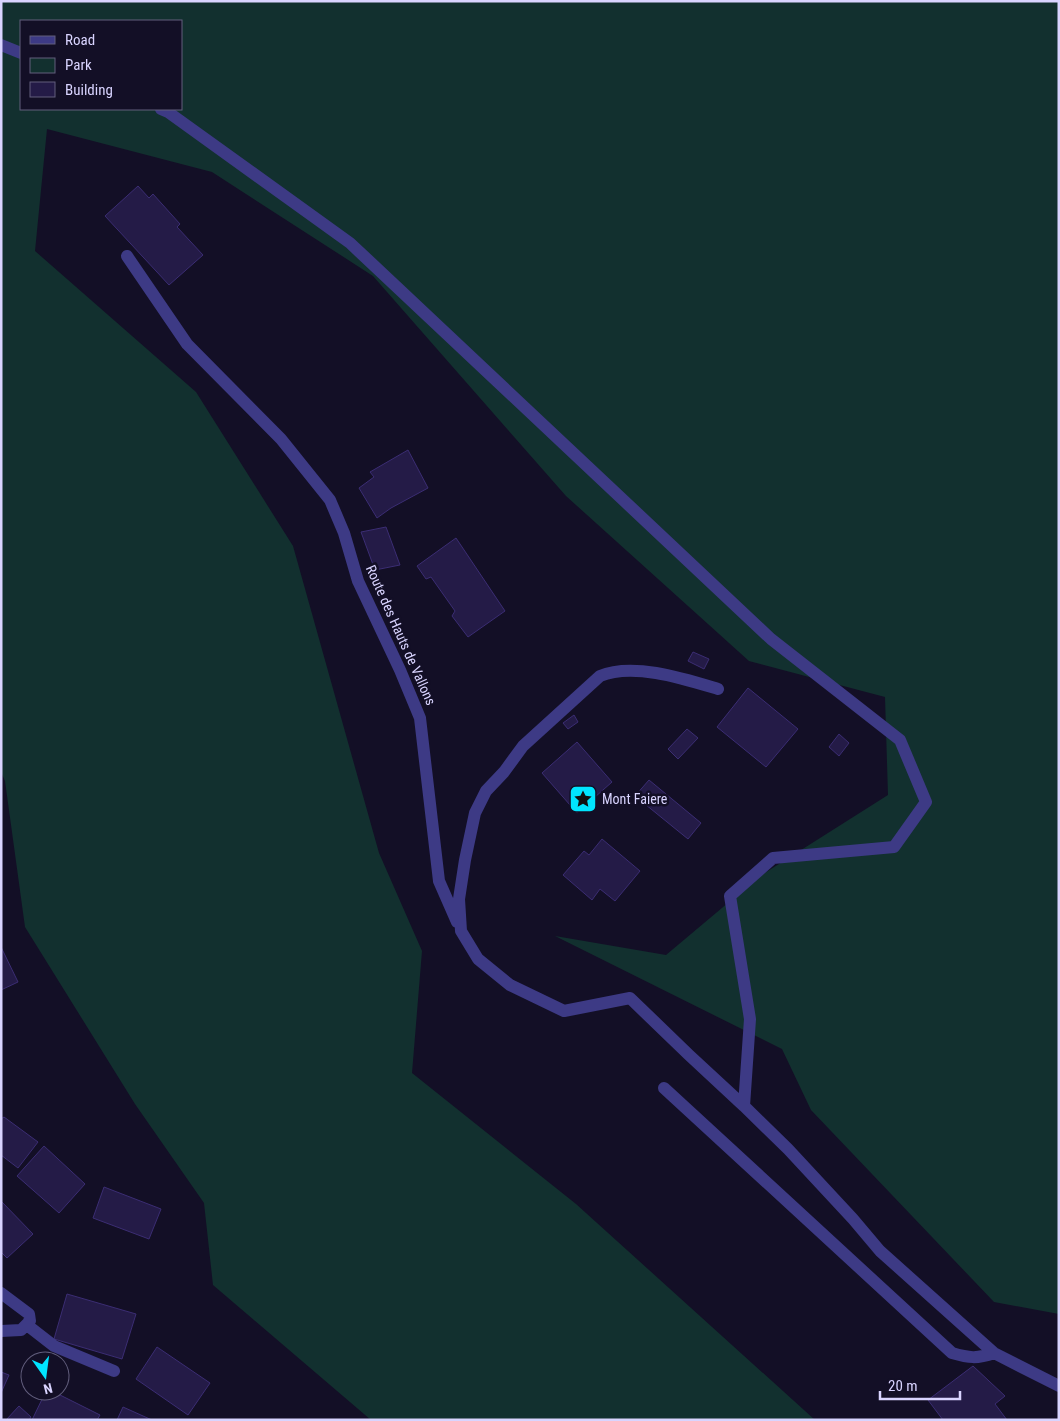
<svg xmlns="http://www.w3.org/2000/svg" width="1060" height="1421" viewBox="0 0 1060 1421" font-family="'Roboto Condensed',sans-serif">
  <rect width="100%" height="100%" fill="#130f26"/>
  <path fill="#12302f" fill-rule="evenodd" d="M1,1H1059V1314L994,1302L811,1110L782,1049L555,936L666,955L760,876L888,795L885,697L749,661L566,496L373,276L212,172L47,129L35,251L196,392L293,546L379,853L422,951L412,1073L576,1204L815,1420H371L213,1285L204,1203L135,1104L25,927L5,781L1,772ZM21,21H181V109H21Z"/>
  <path fill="#241b47" stroke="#3b2d73" d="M138,186L149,198L153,194L180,224L177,227L203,255L169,285L105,216Z
    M408,450L428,488L391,508L377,518L359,488L374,477L370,472Z
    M386,527L400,565L375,570L361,532Z
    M456,538L505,611L468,637L452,616L455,611L431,577L426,579L417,566Z
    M693,652L709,659L704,669L688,661Z
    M748,688L798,729L766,767L717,727Z
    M574,715L578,722L568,729L563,723Z
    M687,729L698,738L678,759L668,749Z
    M839,734L849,743L839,756L829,747Z
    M577,742L612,782L577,813L542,773Z
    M649,780L701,823L688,839L635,796Z
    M602,839L640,871L615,901L600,889L592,900L563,875L584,851L589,855Z
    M1,947L18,982L1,990Z
    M4,1117L38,1142L18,1168L1,1155V1119Z
    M44,1146L85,1184L59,1213L17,1176Z
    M104,1187L161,1209L149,1239L93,1218Z
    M1,1201L33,1234L7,1258L1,1252Z
    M67,1294L136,1314L122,1359L54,1339Z
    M157,1347L210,1383L188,1415L136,1379Z
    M973,1366L1005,1396L995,1404L1007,1420H943L928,1400Z
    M1,1372L9,1375L1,1393Z
    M46,1391H52L100,1415L97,1420H32Z
    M19,1406L31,1417L29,1420H6Z
    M123,1407L152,1420H117Z"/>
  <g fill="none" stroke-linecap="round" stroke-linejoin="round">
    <path stroke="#3d3a85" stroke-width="12" d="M1,45L21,53
      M161,109L168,112L350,243L771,639L900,740L926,802L894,847L773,858L730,896L750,1019L744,1106
      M127,256L187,344L281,439L330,500L344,533L358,581L400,670L420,718L439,881L457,922
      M718,689C685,679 633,662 600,676L523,746L504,772L486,791L475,813L465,860L459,899L461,931L478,959L510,985L564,1011L630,998L689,1055L744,1106L788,1149L853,1219L880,1251L994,1353L1059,1386
      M664,1088L952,1353C969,1358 977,1359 994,1353
      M1,1293L29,1314L30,1321L21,1330L1,1331
      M27,1325L54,1346L114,1371"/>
  </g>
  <defs>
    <g id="sight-square" transform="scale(1.4375)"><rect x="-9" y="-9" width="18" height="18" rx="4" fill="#00e5ff" stroke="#130f26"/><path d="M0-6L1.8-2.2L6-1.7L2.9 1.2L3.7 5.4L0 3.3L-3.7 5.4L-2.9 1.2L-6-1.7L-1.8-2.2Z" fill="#111"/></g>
  </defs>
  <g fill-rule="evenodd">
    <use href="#sight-square" x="583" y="799"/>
  </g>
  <g text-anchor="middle" stroke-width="5" stroke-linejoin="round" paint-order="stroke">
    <g font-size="14" fill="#d9d4ff" stroke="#130f26">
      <text transform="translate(401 635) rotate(66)" y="5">Route des Hauts de Vallons</text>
    </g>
    <g font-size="14" fill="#d9d4ff" stroke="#130f26" text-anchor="start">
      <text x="602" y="804">Mont Faiere</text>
    </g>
  </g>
  <rect width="1060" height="1421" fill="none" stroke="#d9d4ff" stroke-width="5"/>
  <rect x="20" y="20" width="162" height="90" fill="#130f26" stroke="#625e7d"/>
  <rect x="30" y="36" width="25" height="8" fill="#3d3a85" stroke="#625e7d"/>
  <text x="65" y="45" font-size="15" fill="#d9d4ff">Road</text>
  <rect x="30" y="58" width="25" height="15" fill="#12302f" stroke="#625e7d"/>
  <text x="65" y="70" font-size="15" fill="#d9d4ff">Park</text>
  <rect x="30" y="82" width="25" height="15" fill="#241b47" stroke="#625e7d"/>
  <text x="65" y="95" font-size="15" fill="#d9d4ff">Building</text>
  <g transform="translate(45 1376) rotate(166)"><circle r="24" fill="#130f26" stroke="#625e7d"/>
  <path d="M0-4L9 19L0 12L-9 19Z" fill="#00e5ff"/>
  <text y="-8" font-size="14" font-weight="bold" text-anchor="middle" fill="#d9d4ff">N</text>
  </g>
  <path d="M880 1391v8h80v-8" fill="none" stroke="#d9d4ff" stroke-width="2.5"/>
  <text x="888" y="1391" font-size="15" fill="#d9d4ff" stroke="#130f26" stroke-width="4" paint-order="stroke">20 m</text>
</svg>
